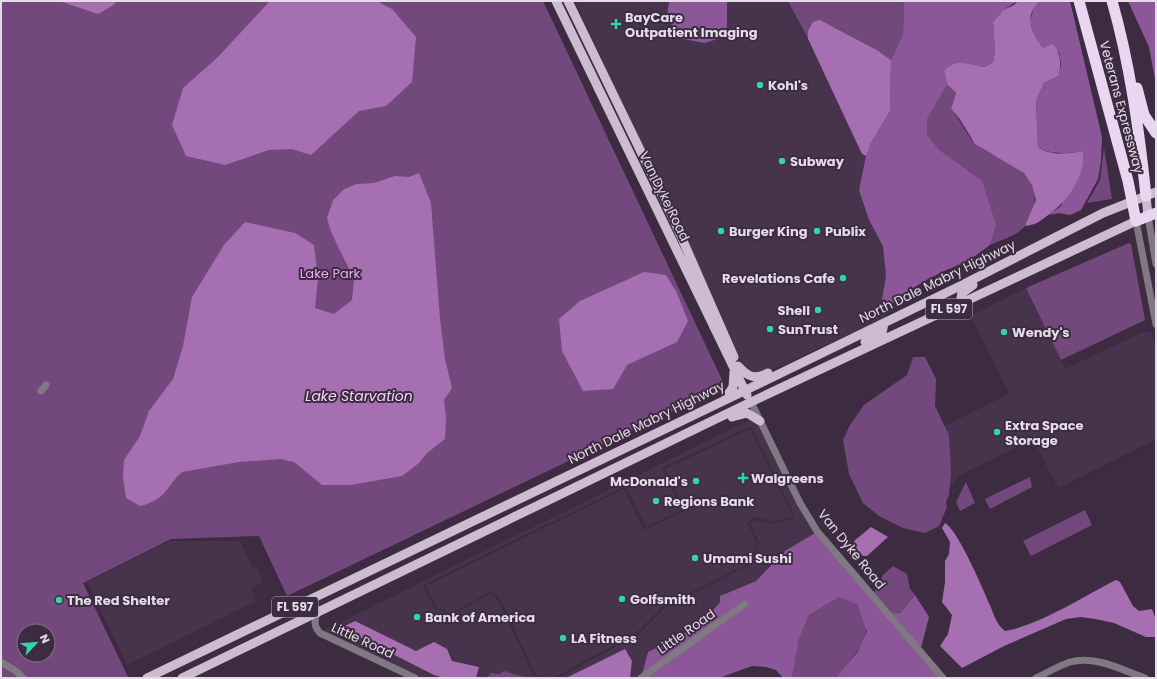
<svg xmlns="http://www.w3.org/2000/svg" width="1157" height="679" viewBox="0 0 1157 679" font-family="Poppins,sans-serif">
  <rect width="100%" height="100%" fill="#3d2c41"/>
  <path fill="#48334d" d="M575,1H788L857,140L862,154L866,156L859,190L869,220L883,246L886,276L883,300L887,319L823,346L766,373L755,374L743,367L716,303Z
    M1026,288L1065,369L1143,332H1151L1156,343V439L1058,488L1034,441L1029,444L1025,443L958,476L954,483L950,485L951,473L945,426L1009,394L971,316Z
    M752,419L758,423L815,533L785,551L756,581L726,593L715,609L677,638L648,652L642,674L637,678H630L632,661L594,665L566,678H558L639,634L665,608L753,563L759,542L750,523L756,520L773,524L795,518L751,426L662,468L681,510L646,527L627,488L623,487L423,585L435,610L443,611L448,617L490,594L494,595L502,608L533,675L541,678H528L504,672L499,674H488L486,678H476L479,667L452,661L446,649L416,652L355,621L341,628L434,675L444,678H421L323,631Z
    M750,429L793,517L773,522L756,517L747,522L757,543L751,562L663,606L637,632L554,678H549L535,674L504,606L496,593L490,592L448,615L445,609H437L426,586L624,489L644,530L685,511L665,469Z
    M170,541H240L253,569L257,568L263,582L252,588L256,601L127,665L87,582Z"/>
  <path fill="#73497d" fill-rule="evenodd" d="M1,1H543L725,386L287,596L259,536L171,539L83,583L128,677L1,678ZM24,631H48V655H24Z
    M788,1H904L903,34L891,60L877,50L834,27L808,31V39Z
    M906,39L956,93L951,109C960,119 968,138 976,144C990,156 1010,160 1024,173C1039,186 1037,211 1025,226C1018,235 1001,240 990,245L992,237L964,263L949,269Z
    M1104,148L1112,199L1087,203L1100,180Z
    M1129,243L1131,244L1145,320L1061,360L1026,288Z
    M913,357H925L936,379L935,406L949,435L951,473L949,495L946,502L947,507L939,526L925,533L903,528L879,516L863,503L849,474L843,440L850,425L864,405L907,375Z
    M1030,477L1032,487L990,509L985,499Z
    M966,482L975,503L960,511L956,502Z
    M1085,510L1092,525L1031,556L1023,541Z
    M893,566L907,574L910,589L915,595L900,613L891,612L874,593L883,575Z
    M839,597L856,603C861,612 866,621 866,631C867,644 844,668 835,678H792L799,639L809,615Z
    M504,671L528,678H486L491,673L499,674Z"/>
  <path fill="#8b5798" d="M670,1H727V28L720,38L705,43L683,39C673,28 663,17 670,1Z
    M904,1H1018L1003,10L993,22L995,52L993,62L985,67L975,66L944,71L947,84L927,119V135L939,150L982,181L996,225L990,245L975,256L928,279L913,288L903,299L890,304L882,300L886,276L883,246L869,220L859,190L866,156L871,143L890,111L891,60L903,34Z
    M1041,1H1070L1102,137L1101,161L1098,179L1081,210L1070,215L1059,213L1048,215L1061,206L1083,151C1068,154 1050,155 1038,147L1036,101L1044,83L1059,74L1061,64L1059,52L1043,48L1035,38L1030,21L1034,7Z
    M1128,1H1156V85L1149,47Z
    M815,533L939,678H835L857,653L867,632L857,604L839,597L809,615L799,639L792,678H783L776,670L766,667L752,666L719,678H646L749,605L746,601L642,674L648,652C674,640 702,625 720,602V596L756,581L785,551Z
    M915,595L929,617L921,648L891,612L900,613Z"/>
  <path fill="#a56fb2" d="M59,1H115V4L98,14Z
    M270,1H376L392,9L416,37L412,82L386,106L359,111L311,155L292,149L269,150L225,165L186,156L172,125L183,88L217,58Z
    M1018,1H1041C1023,14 1031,33 1043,48L1053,44C1061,54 1061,62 1059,75L1044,83L1036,101L1038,147C1050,156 1068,154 1083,151C1085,178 1068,201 1047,216C1039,222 1035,225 1025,226L1036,200L1032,185L1024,173L975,144L959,118L951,109L956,93L947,84L944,71C957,57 968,65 985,67L993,62L995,52L993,22L1003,10L1014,5Z
    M820,20L877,50L891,60L890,111L871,143L866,156L862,154L808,39V31L813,22Z
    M419,173L431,203L440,319L445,359L452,388L444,400L446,418L445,439L427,453L419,463L402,476L351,485H322L294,462L280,459L239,462L182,472C164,489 167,499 140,506L126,498L123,478L124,460L140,436L149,411L173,379L183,346L192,297L224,245L245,222L295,233L314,245L318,279L315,308L334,314L352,300L354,279L331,232L327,218L333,200L344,189L357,184L374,183L395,176L409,177Z
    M644,272L666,275L677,293L688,321L677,342L627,365L613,389L583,391L562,351L559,319L580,301Z
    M945,523C958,530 983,589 990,605C994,615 996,624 1005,631C1040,625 1084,596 1116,580L1120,582L1133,606L1139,611L1152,609L1156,620V637H1146L1114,623L1095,619L1081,617L1066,619L1004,646L962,668L940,646L948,634L952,615L942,602L945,582V561L949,554L950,542L942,528Z
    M871,527L888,537L867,556H863L854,547V541Z
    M355,621L416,651L434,642L447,649L452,661L479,667L476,678H444L434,675L341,628Z
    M625,649L632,661L630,678H566Z"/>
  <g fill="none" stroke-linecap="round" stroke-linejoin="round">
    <path stroke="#807882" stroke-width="7" d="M1148,216L1156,264
      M1136,221L1156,324
      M41,391L46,385
      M751,402L800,503L817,531L943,678
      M317,613C314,622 314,626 320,633L415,678
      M1,662L16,671L23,678
      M641,678L745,604
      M1036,678C1047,673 1058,666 1070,662C1095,655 1122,670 1145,678"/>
    <path stroke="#cdbbd1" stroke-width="9" d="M556,1L747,395
      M568,1L673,218L734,357
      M1146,196L1148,216
      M960,303L962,293L973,285
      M865,342L882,333L884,323
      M738,366C748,377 755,380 768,373
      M725,399L733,387L734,372
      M732,417L747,413L760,421
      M147,678L744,391L960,286L1103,213L1156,192
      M182,678L751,402L1136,221"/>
    <path stroke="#ebd6f1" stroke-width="11" d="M1079,1L1128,181L1136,221L1156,213
      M1112,1C1130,64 1139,130 1146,196
      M1137,88L1144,115L1156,133"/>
  </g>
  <g fill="#32d4a9" stroke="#3d2c41" stroke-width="1.5">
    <path d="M614 18h4v4h4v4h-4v4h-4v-4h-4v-4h4z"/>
    <circle cx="760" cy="85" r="4"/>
    <circle cx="782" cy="161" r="4"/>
    <circle cx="721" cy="231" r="4"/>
    <circle cx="817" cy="231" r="4"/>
    <circle cx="843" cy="278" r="4"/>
    <circle cx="818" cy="310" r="4"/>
    <circle cx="770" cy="329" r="4"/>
    <circle cx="1004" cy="332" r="4"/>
    <circle cx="997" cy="432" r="4"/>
    <path d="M741 472h4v4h4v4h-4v4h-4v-4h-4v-4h4z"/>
    <circle cx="696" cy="481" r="4"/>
    <circle cx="656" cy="501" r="4"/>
    <circle cx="695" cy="558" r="4"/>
    <circle cx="622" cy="599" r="4"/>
    <circle cx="59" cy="600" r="4"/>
    <circle cx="417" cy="617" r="4"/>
    <circle cx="563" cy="638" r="4"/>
  </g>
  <g text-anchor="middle" stroke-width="4" stroke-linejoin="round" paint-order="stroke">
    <g fill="#3d2c41" stroke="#b3a7b7" stroke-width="1">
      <rect x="926" y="299" width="46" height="20" rx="3"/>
      <rect x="272" y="597" width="46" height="20" rx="3"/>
    </g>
    <g font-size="12" font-weight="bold" fill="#e6dce9">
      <text x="949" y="313">FL 597</text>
      <text x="295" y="611">FL 597</text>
    </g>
    <g font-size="13" font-weight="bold" fill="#e6dce9" stroke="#3d2c41" text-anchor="start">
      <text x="625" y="22">BayCare<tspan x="625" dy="15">Outpatient Imaging</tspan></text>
      <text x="768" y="90">Kohl's</text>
      <text x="790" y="166">Subway</text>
      <text x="729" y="236">Burger King</text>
      <text x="825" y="236">Publix</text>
      <text x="835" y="283" text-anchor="end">Revelations Cafe</text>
      <text x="810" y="315" text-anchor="end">Shell</text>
      <text x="778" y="334">SunTrust</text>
      <text x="1012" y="337">Wendy's</text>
      <text x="1005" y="430">Extra Space<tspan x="1005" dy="15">Storage</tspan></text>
      <text x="751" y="483">Walgreens</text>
      <text x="688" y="486" text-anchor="end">McDonald's</text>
      <text x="664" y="506">Regions Bank</text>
      <text x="703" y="563">Umami Sushi</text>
      <text x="630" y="604">Golfsmith</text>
      <text x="67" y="605">The Red Shelter</text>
      <text x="425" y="622">Bank of America</text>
      <text x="571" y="643">LA Fitness</text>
    </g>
    <g font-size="13" fill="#e6dce9" stroke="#3d2c41">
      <text transform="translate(1122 107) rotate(75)" y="5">Veterans Expressway</text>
      <text transform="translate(665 196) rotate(64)" y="5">Van Dyke Road</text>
      <text transform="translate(937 281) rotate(-26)" y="5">North Dale Mabry Highway</text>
      <text transform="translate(646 422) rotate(-26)" y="5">North Dale Mabry Highway</text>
      <text transform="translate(852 549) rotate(51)" y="5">Van Dyke Road</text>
      <text transform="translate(686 631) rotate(-35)" y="5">Little Road</text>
      <text transform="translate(363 640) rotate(25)" y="5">Little Road</text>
    </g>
    <g font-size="13" fill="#e7aef5" stroke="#3d2c41">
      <text x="330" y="278">Lake Park</text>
    </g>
    <g font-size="14" font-style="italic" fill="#f4d6fa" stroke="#3d2c41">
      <text x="359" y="401">Lake Starvation</text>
    </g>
  </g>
  <rect width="1157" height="679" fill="none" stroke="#e6dce9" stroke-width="4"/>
  <g transform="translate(36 643) rotate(64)"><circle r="19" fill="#3d2c41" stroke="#817284"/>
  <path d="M0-3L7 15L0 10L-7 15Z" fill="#32d4a9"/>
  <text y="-6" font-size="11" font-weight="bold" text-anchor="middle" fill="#e6dce9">N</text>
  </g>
</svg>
